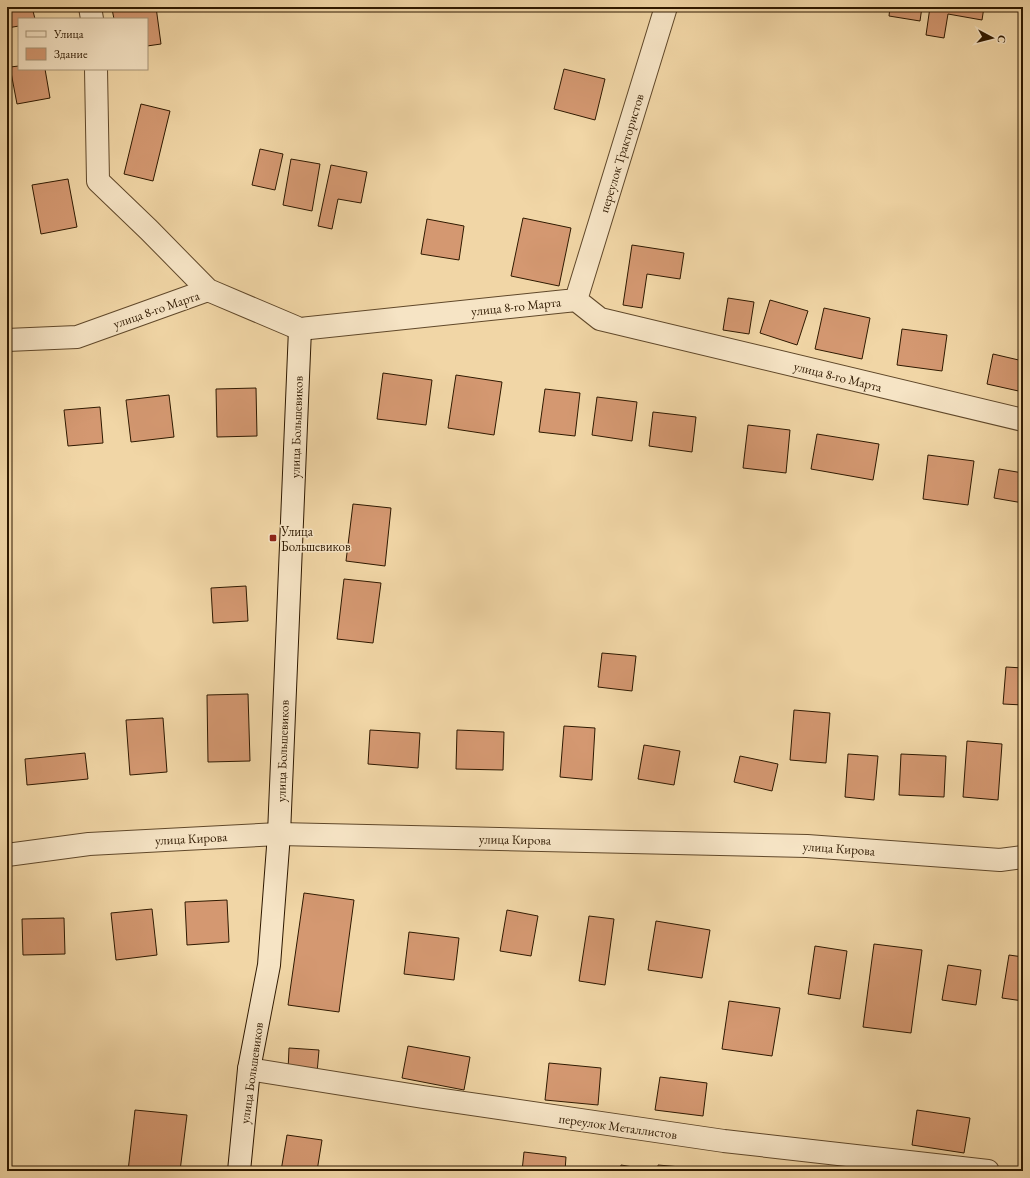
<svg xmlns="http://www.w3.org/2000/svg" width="1030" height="1178" viewBox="0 0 1030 1178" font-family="'EB Garamond',serif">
  <rect width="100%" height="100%" fill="#f1d6a6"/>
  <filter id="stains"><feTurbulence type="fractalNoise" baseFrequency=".005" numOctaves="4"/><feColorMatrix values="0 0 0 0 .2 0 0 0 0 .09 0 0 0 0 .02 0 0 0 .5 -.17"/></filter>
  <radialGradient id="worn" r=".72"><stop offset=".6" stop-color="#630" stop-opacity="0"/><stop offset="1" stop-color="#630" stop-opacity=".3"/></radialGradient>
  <path fill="#d49871" stroke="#2f1900" d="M7,7H32L35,19H19V26L7,28Z
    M125,7H156L161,44L147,46V19H114L112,9Z
    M890,7H922L920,21L889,16Z
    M930,7H984L982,20L948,14L944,38L926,35Z
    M19,66V69H45L50,98L17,104L10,67Z
    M564,69L605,79L595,120L554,109Z
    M141,104L170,111L153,181L124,174Z
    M260,149L283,154L275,190L252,185Z
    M291,159L320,164L312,211L283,205Z
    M331,165L367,172L361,203L338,199L332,229L318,226Z
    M68,179L77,227L41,234L32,185Z
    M523,218L571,228L559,286L511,276Z
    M427,219L464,226L459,260L421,254Z
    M632,245L684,253L680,279L647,274L642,308L623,305Z
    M728,298L754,302L749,334L723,330Z
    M770,300L808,311L797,345L760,333Z
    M824,308L870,318L862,359L815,349Z
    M902,329L947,335L942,371L897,365Z
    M993,354L1023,361V392L987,384Z
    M383,373L432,380L426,425L377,419Z
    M456,375L502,382L494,435L448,428Z
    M256,388L257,436L217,437L216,389Z
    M545,389L580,393L575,436L539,432Z
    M169,395L174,437L131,442L126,400Z
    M597,397L637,402L632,441L592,435Z
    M100,407L103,443L68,446L64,410Z
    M653,412L696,417L692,452L649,446Z
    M748,425L790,430L786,473L743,468Z
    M817,434L879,444L873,480L811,469Z
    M928,455L974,461L968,505L923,499Z
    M999,469L1023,473V503L994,498Z
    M353,504L391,508L385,566L346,561Z
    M344,579L381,583L373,643L337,639Z
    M246,586L248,621L213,623L211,588Z
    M602,653L636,656L632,691L598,687Z
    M1006,667L1023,668V705L1003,704Z
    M248,694L250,761L208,762L207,695Z
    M794,710L830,713L826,763L790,760Z
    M163,718L167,772L130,775L126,720Z
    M564,726L595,728L592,780L560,777Z
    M370,730L420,733L418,768L368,764Z
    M457,730L504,732L503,770L456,769Z
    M967,741L1002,744L998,800L963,797Z
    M644,745L680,751L674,785L638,779Z
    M85,753L88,779L27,785L25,759Z
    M848,754L878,756L874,800L845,797Z
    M901,754L946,756L944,797L899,795Z
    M740,756L778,764L772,791L734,782Z
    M304,893L354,900L339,1012L288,1005Z
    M227,900L229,942L187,945L185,902Z
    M152,909L157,955L116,960L111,913Z
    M507,910L538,916L531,956L500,951Z
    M589,916L614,919L605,985L579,981Z
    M64,918L65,954L23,955L22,919Z
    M656,921L710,930L702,978L648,970Z
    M409,932L459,938L454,980L404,974Z
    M874,944L922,950L911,1033L863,1027Z
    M815,946L847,951L840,999L808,994Z
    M1009,955L1023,957V1001L1002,998Z
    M948,965L981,970L976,1005L942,1000Z
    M729,1001L780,1008L772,1056L722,1049Z
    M408,1046L470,1057L464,1090L402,1078Z
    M289,1048L319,1050L317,1073L288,1071Z
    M549,1063L601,1068L598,1105L545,1100Z
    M660,1077L707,1083L703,1116L655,1110Z
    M135,1110L187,1115L180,1171H128Z
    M917,1110L970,1118L964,1153L912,1145Z
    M287,1135L322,1140L317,1171H281Z
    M524,1152L566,1157L565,1171H522Z
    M621,1165L651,1170V1171H620Z
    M658,1165L704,1169V1171H658Z"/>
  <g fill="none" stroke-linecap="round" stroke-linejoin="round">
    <g stroke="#60482a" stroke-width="24">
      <path id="street" d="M90,7L92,19
        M96,69L98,181L149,230L208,290
        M576,300L666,7
        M7,340L77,337L208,290L300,329L576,300L600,319L1023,420
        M7,855L89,844L279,834L807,846L1000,860L1023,857
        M249,1069L423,1097L724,1141L988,1171"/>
    </g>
    <g stroke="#2f1900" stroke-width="24">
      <path id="secondary" d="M239,1171L249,1069L269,965L279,834L300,329"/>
    </g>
    <use href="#street" stroke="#f6e4c5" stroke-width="22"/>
    <use href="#secondary" stroke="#f6e4c5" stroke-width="22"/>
  </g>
  <rect fill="#8f2418" stroke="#f6e4c5" stroke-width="1.5" x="269" y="534" width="8" height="8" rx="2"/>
  <g text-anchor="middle" stroke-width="3" stroke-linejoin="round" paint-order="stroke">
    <g font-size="13" fill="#2f1900" stroke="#f6e4c5">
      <text transform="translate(621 153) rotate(-73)" y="5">переулок Трактористов</text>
      <text transform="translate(516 306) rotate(-6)" y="5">улица 8-го Марта</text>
      <text transform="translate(156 309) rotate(-19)" y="5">улица 8-го Марта</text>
      <text transform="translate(838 376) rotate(14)" y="5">улица 8-го Марта</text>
      <text transform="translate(296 427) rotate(-88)" y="5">улица Большевиков</text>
      <text transform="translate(282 751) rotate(-88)" y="5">улица Большевиков</text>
      <text transform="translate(191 838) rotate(-3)" y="5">улица Кирова</text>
      <text transform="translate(515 839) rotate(1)" y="5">улица Кирова</text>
      <text transform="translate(839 848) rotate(4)" y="5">улица Кирова</text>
      <text transform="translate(251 1073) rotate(-82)" y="5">улица Большевиков</text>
      <text transform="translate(618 1126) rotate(8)" y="5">переулок Металлистов</text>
    </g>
    <g font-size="13" fill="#2f1900" stroke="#f6e4c5" text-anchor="start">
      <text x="281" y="536">Улица<tspan x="281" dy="15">Большевиков</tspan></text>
    </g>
  </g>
  <rect width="1030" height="1178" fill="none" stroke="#f1d6a6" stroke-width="24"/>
  <rect x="8" y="8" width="1014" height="1162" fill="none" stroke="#2f1900" stroke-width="2"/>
  <rect x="12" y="12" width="1006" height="1154" fill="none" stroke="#2f1900"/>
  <rect x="18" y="18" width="130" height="52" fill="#f6e4c5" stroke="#a69376"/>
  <rect x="26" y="31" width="20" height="6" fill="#f6e4c5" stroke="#a69376"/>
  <text x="54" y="38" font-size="12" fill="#2f1900">Улица</text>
  <rect x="26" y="48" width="20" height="12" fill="#d49871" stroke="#a69376"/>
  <text x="54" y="58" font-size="12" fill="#2f1900">Здание</text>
  <g transform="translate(992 38) rotate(97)" stroke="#f6e4c5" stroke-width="3" paint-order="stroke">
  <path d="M0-3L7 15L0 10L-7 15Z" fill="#2f1900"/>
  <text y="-6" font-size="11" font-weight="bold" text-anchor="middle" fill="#2f1900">С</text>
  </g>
  <rect width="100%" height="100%" filter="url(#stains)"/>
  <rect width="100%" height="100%" fill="url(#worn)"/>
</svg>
